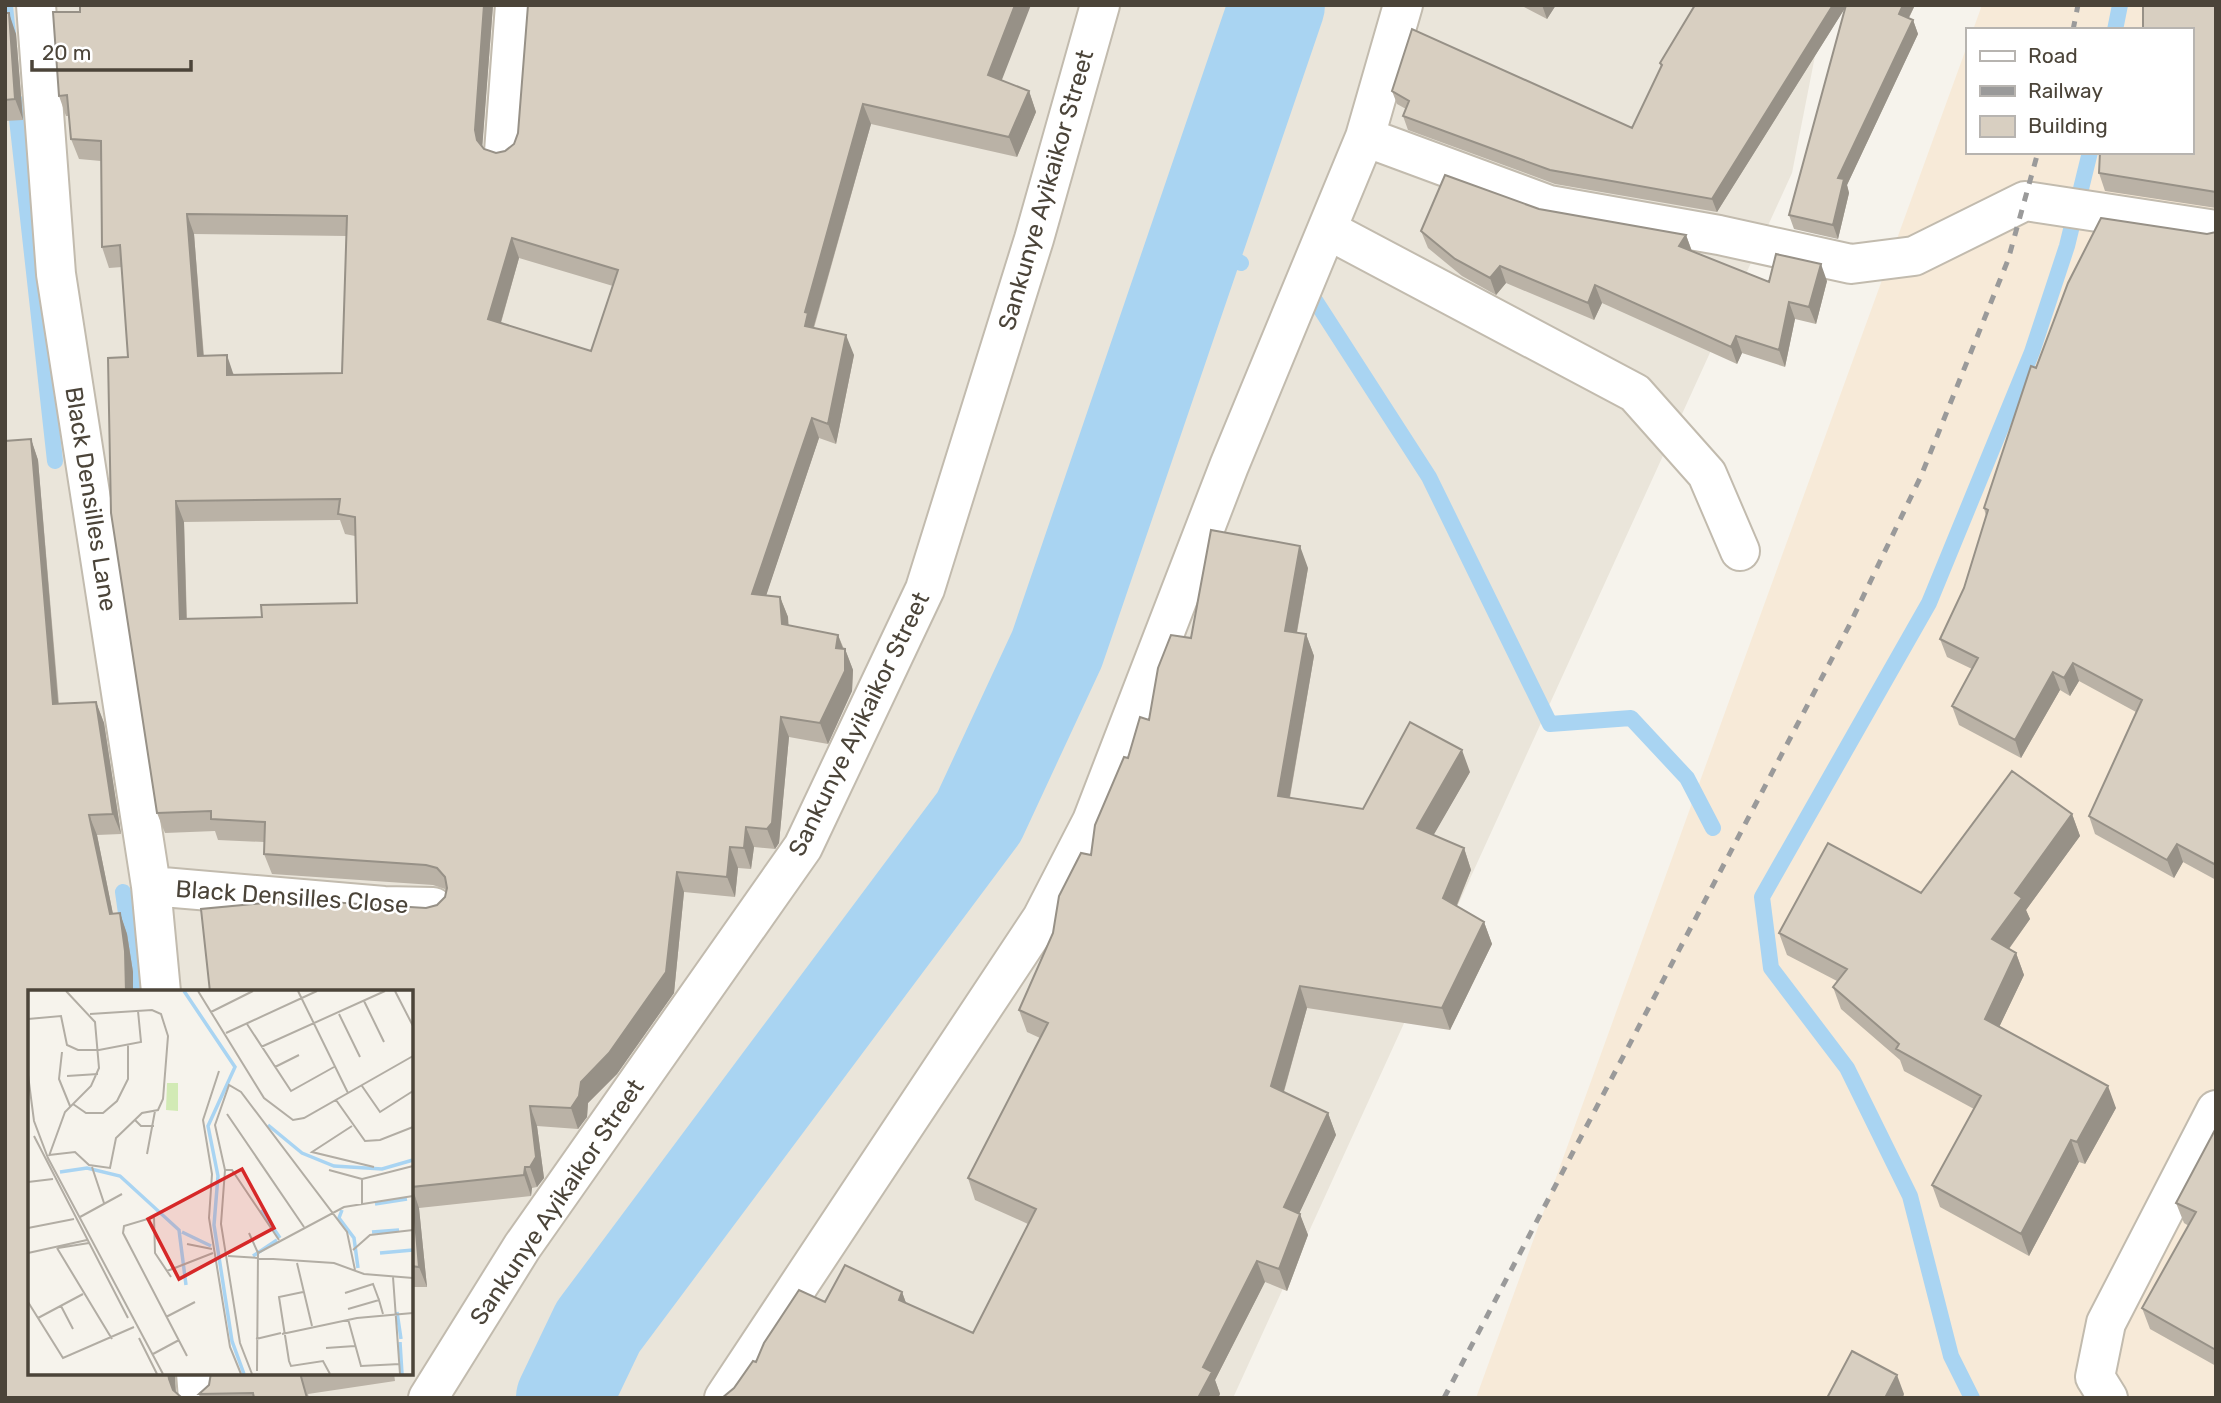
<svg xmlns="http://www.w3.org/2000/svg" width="2221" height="1403" viewBox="0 0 2221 1403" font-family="Rubik,sans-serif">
  <rect width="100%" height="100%" fill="#f6f3ec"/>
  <path fill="#eae5da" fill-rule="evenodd" d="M5,5H1825L1792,173L1233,1398H5ZM30,992H411V1373H30Z"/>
  <path fill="#f7ead8" d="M1982,5H2216V1398H1476L1967,46V152H2191V30H1973Z"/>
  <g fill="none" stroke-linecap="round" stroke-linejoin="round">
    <path stroke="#a9d4f2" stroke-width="16" d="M5,6L8,34
      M2115,30L2120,5
      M15,101L55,461
      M1194,242L1241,263
      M1311,294L1429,477L1550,724L1631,718L1687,778L1713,828
      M123,892L137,992
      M1972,1398L1951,1356L1910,1196L1847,1068L1771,968L1762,897L1929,603L2032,352L2067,246L2090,152"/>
    <path stroke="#a9d4f2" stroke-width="96" d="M564,1398L598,1327L979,817L1057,649L1277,5"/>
    <g stroke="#c2bbae" stroke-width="42">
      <path id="minor" d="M36,5L56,274L151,886L161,992
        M1365,137L1549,205L1719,235L1851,264L1914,256L2025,201L2216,230
        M504,152L515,5
        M1328,230L1635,393L1707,474L1740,551
        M151,886L384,906L433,907
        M196,1373L198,1398
        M428,1398L522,1247L803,847L925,589L1034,239L1100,5
        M724,1398L1042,918L1092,821L1229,466L1365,137L1403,5
        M2108,1398L2095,1377L2106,1323L2216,1110"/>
    </g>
    <use href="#minor" stroke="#fff" stroke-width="38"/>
    <path stroke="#9a9a9a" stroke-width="5" stroke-dasharray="9 9" stroke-linecap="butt" d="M2073,30L2078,5
      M1444,1398L1849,626L1921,476L2008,260L2038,152"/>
  </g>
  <path fill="#bab2a6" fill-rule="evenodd" d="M80,5H493L482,147L484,149L496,153L1001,80L1029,91L1036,112L1017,157L871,124L814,328L854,355L836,444L819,438L766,595L780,597L788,617V625L838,635L844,649H845L853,670L852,691L828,744L789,737L779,843L775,849L754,847L751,869L738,868L735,897L684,892L674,993L617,1074L588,1103L587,1117L578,1129L537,1126L544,1178L537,1187L532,1188L531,1196L419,1208L427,1287H411V992L426,908L437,905L445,897L446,891L445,889L433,885L272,874L264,854V842L218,840L215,831L165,833L157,813L122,267L109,268L102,247L101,161L79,159L71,139L69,116H66L59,96L80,12ZM194,234L346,236L342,373L234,374L204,356ZM519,258L613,286L591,351L501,323ZM340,520L345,534L355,536L357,603L262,617L187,619L184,522Z
    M1520,5H1556L1547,19Z
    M1695,5H1915L1909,18L1913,20L1918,34L1847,185L1849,193L1838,239L1794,229L1789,215L1845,8L1717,212L1555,184L1408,130L1403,116L1406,109L1397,104L1392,91L1632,128L1661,67L1660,63Z
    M2216,5V208L2105,191L2099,173L2191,152Z
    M5,13L16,34L23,120L5,121Z
    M1539,209L1686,235L1692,251L1769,282L1827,281L1816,324L1795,319L1785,367L1742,353L1737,364L1602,303L1594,320L1506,283L1496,295L1462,276L1428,248L1421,231Z
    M2216,232V880L2183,862L2174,878L2095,834L2089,816L2136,712L2079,681L2070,696L2060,690L2021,758L1959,725L1952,706L1972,669L1947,657L1940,639L1964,588L1986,516L1984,508L2036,368L2207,234Z
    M31,439L38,460L59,704L96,702L104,723L121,834L97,835L113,914L120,913L127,934L133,972L30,992V1373L174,1374L176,1393L181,1398H5Z
    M1308,568L1297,633L1306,634L1314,656L1290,798L1363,809L1470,772L1433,835L1464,848L1471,870L1457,906L1484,922L1492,944L1450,1030L1307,1008L1284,1092L1328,1113L1336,1135L1299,1213L1308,1235L1287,1291L1265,1282L1215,1380L1220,1394L1218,1398H722L734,1388L756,1362L825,1302L902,1292L906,1303L973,1333L1028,1224L975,1200L968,1178L1040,1038L1027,1032L1019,1010L1091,855L1128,758L1191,638Z
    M2072,814L2080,836L2026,910L2030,919L2009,949L2016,953L2024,975L1999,1027L2116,1108L2085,1164L2079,1162L2029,1256L1940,1207L1932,1185L1974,1109L1904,1071L1900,1060L1841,1009L1833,987L1837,981L1787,955L1779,933L1921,893Z
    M2216,1128V1366L2150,1329L2142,1308L2189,1226L2184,1223L2176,1203Z
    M211,1373H394L395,1381L308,1394L309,1398H200L199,1394L209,1385Z"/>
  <path fill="#979187" d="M484,5H493L482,150L477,140L475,130Z
    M1015,5H1031L996,95L988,75Z
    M1542,5H1556L1547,19Z
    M1833,5H1847L1717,212L1712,199Z
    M1903,5H1915L1904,27L1899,14Z
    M9,13L16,34L23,120L15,99Z
    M1913,20L1918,34L1847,185L1849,193L1838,239L1833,225L1838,178Z
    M1029,91L1036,112L1017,157L1009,137Z
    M863,104L871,124L813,329L805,326V312Z
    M187,214L194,234L205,376L198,356Z
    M1686,235L1692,252L1679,246Z
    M512,238L519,258L496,339L488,319Z
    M1821,264L1827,281L1816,324L1809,307Z
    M1500,266L1506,283L1496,295L1490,278Z
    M1595,285L1602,303L1594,320L1588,303Z
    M1789,302L1795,319L1785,367L1779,350Z
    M846,335L854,355L836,444L828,424Z
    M1736,336L1742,353L1737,364L1731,347Z
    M227,355L234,376L227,375Z
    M5,396L7,400L5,432Z
    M812,418L819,438L760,614L752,594Z
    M31,439L38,460L60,725L53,704Z
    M176,501L184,522L187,640L180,619Z
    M1300,546L1308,568L1293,653L1285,631Z
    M780,597L788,617L790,645L782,624Z
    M1306,634L1314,656L1286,818L1278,796Z
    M838,635L845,654V649L853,670L852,691L828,744L820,723Z
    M2073,663L2079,681L2070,696L2064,678Z
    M2053,672L2060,690L2021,758L2015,740Z
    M96,702L104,723L121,834L113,814Z
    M781,717L789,737L779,843L775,849L767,829Z
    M1462,750L1470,772L1425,850L1417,828Z
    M2072,814L2080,836L2026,910L2030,919L2000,961L1992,939L2015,893Z
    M89,815L97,835L117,934L110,914Z
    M746,827L754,847L751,869L744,848Z
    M2177,844L2183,862L2174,878L2167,860Z
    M730,847L738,868L735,897L727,877Z
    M1464,848L1471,870L1451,919L1443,898Z
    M677,872L684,892L674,993L617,1074L588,1103L587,1117L578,1129L571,1108L581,1082Z
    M120,913L127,934L133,972V992H126Z
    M1484,922L1492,944L1450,1030L1442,1008Z
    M2016,953L2024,975L1993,1040L1985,1019Z
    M1300,986L1307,1008L1279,1108L1271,1086Z
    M2108,1086L2116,1108L2085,1164L2077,1142Z
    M530,1106L537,1126L544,1178L537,1187L530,1167Z
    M1328,1113L1336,1135L1292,1229L1284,1207Z
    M2071,1140L2079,1162L2029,1256L2021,1234Z
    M525,1167L532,1188L531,1196L524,1175Z
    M412,1187L419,1208L427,1287L419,1267Z
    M1300,1214L1308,1235L1287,1291L1279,1269Z
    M1257,1261L1265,1282L1215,1380L1220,1394L1218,1398H1198L1203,1367Z
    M902,1292L910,1314L899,1300Z
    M168,1373H175L176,1398L169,1379Z
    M1897,1375L1904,1394L1903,1398H1885Z"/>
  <path fill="#d8cfc1" stroke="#979187" stroke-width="2" fill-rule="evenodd" d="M80,5H484L475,130L477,140L484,149L496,153L505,151L514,144L518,133L528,5H1015L988,75L1029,91L1009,137L863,104L805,312L808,313L805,326L846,335L828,424L812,418L752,594L780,597L782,624L838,635L836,648L845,649V671L820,723L781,717L772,823L767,829L746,827L744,848L730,847L727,877L677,872L666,972L609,1053L581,1082L579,1096L571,1108L530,1106L536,1157L530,1167H525L524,1175L412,1187L419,1267L411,1266V992H210L201,909L264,903V898L426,908L437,905L445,897L447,888L445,877L437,868L426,865L264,854L265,822L211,819V811L157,813L111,513L108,358L128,357L120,245L102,247L101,141L71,139L67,95L59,96L53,12H80ZM187,214L347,216L342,373L227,375V355L198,356ZM512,238L618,270L591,351L488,319ZM340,499L338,514L355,517L357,603L261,605L262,617L180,619L176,501Z
    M1695,5H1833L1712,199L1550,170L1403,116L1409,101L1392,91L1412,29L1632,128L1662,65L1660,63Z
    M1846,5H1903L1899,14L1913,20L1838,178L1844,179L1833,225L1789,215Z
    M2143,5H2216V192L2099,173L2100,152H2191V30H2143Z
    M5,13H9L15,99L5,100Z
    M1445,175L1539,209L1686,235L1679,246L1769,282L1776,254L1821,264L1809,307L1789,302L1779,350L1736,336L1731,347L1595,285L1588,303L1500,266L1490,278L1455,259L1421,231Z
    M2101,218L2207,234L2216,232V865L2177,844L2167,860L2089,816L2142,700L2073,663L2064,678L2053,672L2015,740L1952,706L1978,658L1940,639L1964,588L1988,510L1984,508L2031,366L2036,368L2068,283Z
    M31,439L53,704L96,702L113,814L89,815L110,914L120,913L125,951L126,992H30V1373H168L169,1379L173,1390L181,1397L5,1398V441Z
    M1211,530L1300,546L1285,631L1306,634L1278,796L1363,809L1410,722L1462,750L1417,828L1464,848L1443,898L1484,922L1442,1008L1300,986L1271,1086L1328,1113L1284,1207L1300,1214L1279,1269L1257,1261L1203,1367L1212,1372L1198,1398H722L734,1388L753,1361L756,1362L764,1343L799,1290L825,1302L845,1265L902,1292L899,1300L973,1333L1036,1209L968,1178L1048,1023L1019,1010L1053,933L1059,896L1081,853L1091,855L1095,825L1124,757L1128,758L1140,717L1149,720L1158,668L1171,635L1191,638Z
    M2012,771L2072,814L2015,893L2022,898L1992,939L2016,953L1985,1019L2108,1086L2077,1142L2071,1140L2021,1234L1932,1185L1981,1096L1896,1049L1899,1044L1833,987L1847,969L1779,933L1828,843L1921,893Z
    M2216,1128V1350L2142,1308L2196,1212L2176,1203Z
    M1852,1351L1897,1375L1885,1398H1827Z
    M211,1373H300L307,1398H254L253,1393L199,1394L209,1385Z"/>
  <g text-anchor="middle" stroke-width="5" stroke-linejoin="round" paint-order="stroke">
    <g font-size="24" fill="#4b4439" stroke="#fff">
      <text transform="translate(1046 190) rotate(-74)" y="8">Sankunye Ayikaikor Street</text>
      <text transform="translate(91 499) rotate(81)" y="8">Black Densilles Lane</text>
      <text transform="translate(859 724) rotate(-64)" y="8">Sankunye Ayikaikor Street</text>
      <text transform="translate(292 897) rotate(4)" y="8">Black Densilles Close</text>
      <text transform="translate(557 1202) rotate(-56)" y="8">Sankunye Ayikaikor Street</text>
    </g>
  </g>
  <g transform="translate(28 990)">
    <rect width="385" height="385" fill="#f6f3ec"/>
    <path d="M139,93H150V121L138,120Z" fill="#d2eab5"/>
    <path fill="none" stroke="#a9d4f2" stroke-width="3.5" d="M156,1L207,77L180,136L190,186L186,235L204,351L216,384M240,135L274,163L306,176L354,179L385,170M32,182L59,178L92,186L151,240L158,295M347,214L379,209M233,220L252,248M314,220L311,228L326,248L330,278M154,242L183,256M344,242L371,240M352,263L385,260M225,266L249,250M369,322L373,349M372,352L374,384"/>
    <path fill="none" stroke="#b2ada4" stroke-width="2" d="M170,1L236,108L265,130L276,128L385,66M270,1L320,103M367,1L385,36M336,11L356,52M183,22L225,1M311,24L332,67M0,29L33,26L39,55L50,60H71L113,52L110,21M219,34L263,101L306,77M198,43L289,1M233,57L357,1M34,62L31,89L42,116M247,77L271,65M191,81L175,130L184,184L181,228L202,357L213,384M0,85L6,131L20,168L135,384M39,86L70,84M334,96L352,122L385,101M308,110L337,151L352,150L385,137M45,114L58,123H75L89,111L100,89V55M199,124L276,237M107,130L113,136H126M324,136L284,162L346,177M6,146L100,328M119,164L127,121M21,165L47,162L61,175L82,178L88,148L114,123L130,120L135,109L140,46L133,24L124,20L62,24M21,166L37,122L63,96L71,78L67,32L38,1M64,177L76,213M197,180H204L251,250M301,180L334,189M0,192L25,189M334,214V189L385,176M52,227L94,204M0,238L46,229M221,243L230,263M159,254L184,259M29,258L84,349M30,258L61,253M325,260L342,245L385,240M0,263L59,250M230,263L316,217L385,206M200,266L306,273L336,284L385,288M269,273L284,336M139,281L185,263M143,287L127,263L126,227L96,236L95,243L159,366M365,287L372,384M275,302L251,307L261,371L263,376L295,371L302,384M317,303L345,294L351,310M0,312L35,368L106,337M33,316L45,339M320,319L351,310L355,324M138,327L167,312M10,328L55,304M320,329L333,376L372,374M254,344L329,328L385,323M111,348L129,384M228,349L253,343M298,358L327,356M125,364L151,350M229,381L230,263M224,384L212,353L193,234L197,180L187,135L201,95L213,102L319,242L327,280"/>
    <path fill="#d62828" fill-opacity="0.15" stroke="#d62828" stroke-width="3.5" d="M214,179L246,238L151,289L120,229Z"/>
    <rect width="385" height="385" fill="none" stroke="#4b4439" stroke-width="3.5"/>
  </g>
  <rect width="2221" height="1403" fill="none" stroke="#4b4439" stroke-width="14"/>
  <rect x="1966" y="28" width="228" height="126" fill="#ffffff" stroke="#b7b4b0" stroke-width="2"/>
  <rect x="1980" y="51" width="35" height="10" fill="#ffffff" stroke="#b7b4b0" stroke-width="2"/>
  <text x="2028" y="63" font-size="21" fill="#4b4439">Road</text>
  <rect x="1980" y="86" width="35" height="10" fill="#9a9a9a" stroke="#b7b4b0" stroke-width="2"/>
  <text x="2028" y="98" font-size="21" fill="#4b4439">Railway</text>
  <rect x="1980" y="116" width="35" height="21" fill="#d8cfc1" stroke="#b7b4b0" stroke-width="2"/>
  <text x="2028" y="133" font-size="21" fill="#4b4439">Building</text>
  <path d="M32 60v10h159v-10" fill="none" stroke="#4b4439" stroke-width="3.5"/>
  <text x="42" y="60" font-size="21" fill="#4b4439" stroke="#ffffff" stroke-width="5" paint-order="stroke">20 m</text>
</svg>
